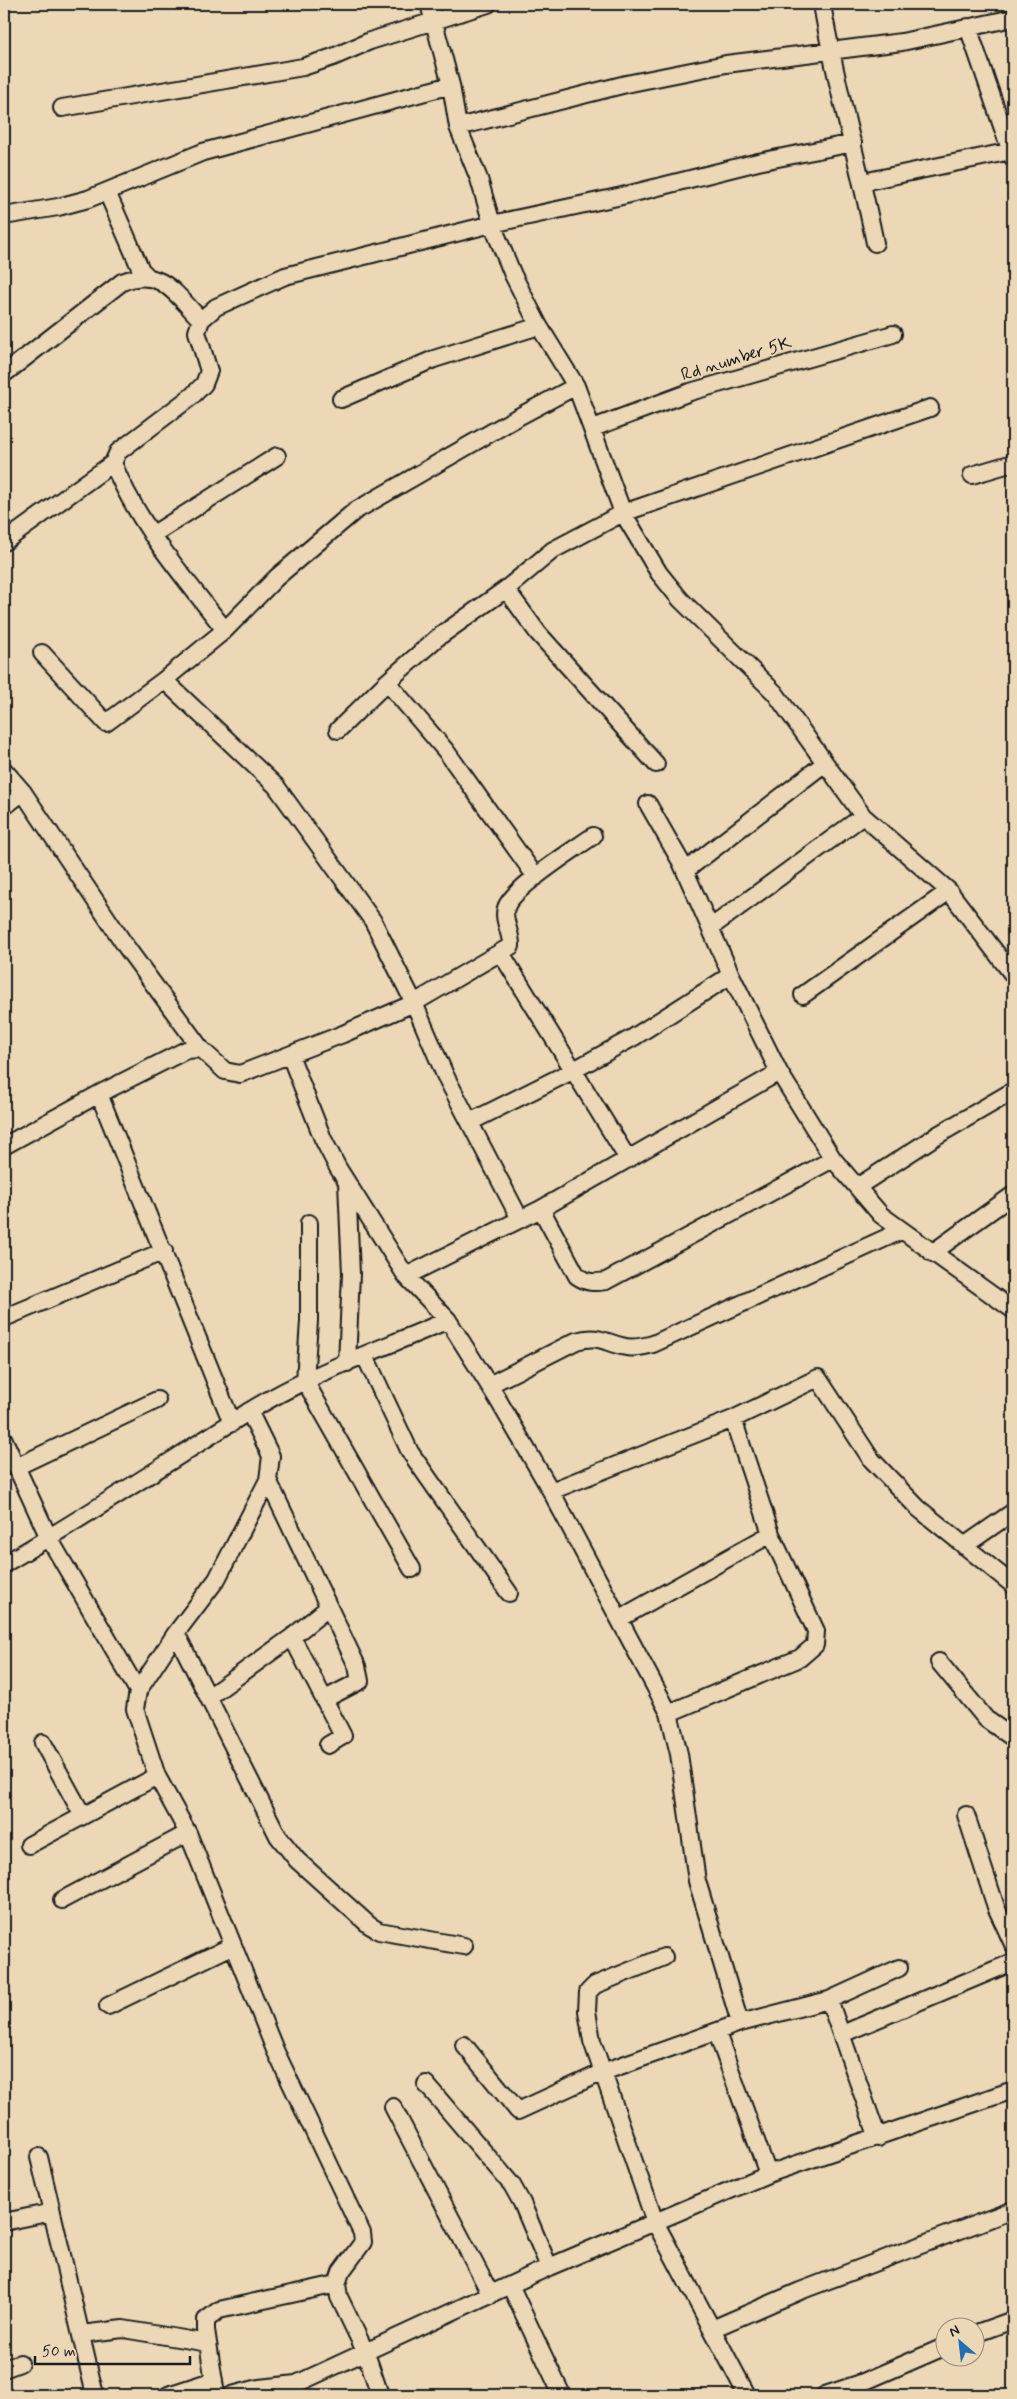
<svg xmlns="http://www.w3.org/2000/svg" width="1017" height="2399" viewBox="0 0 1017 2399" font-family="Mynerve,sans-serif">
  <rect width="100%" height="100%" fill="#ecd7b6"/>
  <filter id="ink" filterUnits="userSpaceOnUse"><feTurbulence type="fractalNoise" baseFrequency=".02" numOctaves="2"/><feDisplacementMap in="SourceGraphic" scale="10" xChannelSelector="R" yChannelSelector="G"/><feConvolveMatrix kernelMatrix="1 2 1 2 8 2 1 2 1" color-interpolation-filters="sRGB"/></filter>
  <g filter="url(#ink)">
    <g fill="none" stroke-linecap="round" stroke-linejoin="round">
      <g stroke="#1c1c1c" stroke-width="20">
        <path id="minor" d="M429,4L451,85L458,127
          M822,4C835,84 859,163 875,243
          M1013,18L902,42L726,64L626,84L458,127L479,179L492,224L513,275L539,326L576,386L623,513L659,573L680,599L775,693L863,816L949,891L1013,975
          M968,27L1013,158
          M62,108L303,67L333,57L370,41L488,4
          M863,182L1011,151
          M107,192L141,270L148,277
          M4,216L58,207L88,199L203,152L451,85
          M4,374L122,282C161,266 176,295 201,320
          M341,399L434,359L539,326
          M593,428L690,392L893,334
          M972,475L1013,463
          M152,535L277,456
          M4,542L113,463
          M506,589L538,633L656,764
          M225,630C184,577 138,525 113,463L118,452L192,396L204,384L209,371L197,332L201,320L216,307L285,276L492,224L622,196L758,162L853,143
          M42,653L106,723L164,680L225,630L277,577L355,511L518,417L576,386
          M164,680L276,786L373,921L414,1003L445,1075L520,1219
          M387,682L446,751L536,877
          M338,730L387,682L437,638L506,589L553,550L623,513L930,408
          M4,770L23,792L127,948L201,1049
          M648,804L681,862L731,975L779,1072L833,1159L881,1215L1013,1310
          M4,807L23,792
          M685,871L825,763
          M710,928L863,816
          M501,953L628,1159
          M803,995L949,891
          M290,1055L323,1139L338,1168L406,1276L448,1320L497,1398L551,1491L669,1713L679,1754L697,1881L740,2023
          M99,1094L232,1423
          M470,1122L572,1071L634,1037L731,975
          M4,1146L99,1094L186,1050L201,1049L225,1071L240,1074L343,1034L414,1003L511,946C512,934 502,919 506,908C511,889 575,849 593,836
          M347,1183L351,1274L347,1363
          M857,1187L936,1136L1013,1091
          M541,1209L577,1276C587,1283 594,1283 606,1281L833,1159
          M309,1223V1321L305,1381L412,1569
          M932,1253L1013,1195
          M406,1276L541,1209L779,1072
          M4,1318L164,1251
          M365,1356L410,1452L509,1593
          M489,1385L576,1341C599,1334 605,1343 626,1347C635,1349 645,1346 653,1344L901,1231
          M249,1411L271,1456L268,1480L217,1579L176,1633L138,1691L135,1709L157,1776L188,1833L275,2050L362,2233L363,2242L341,2272L337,2284L339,2297L366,2353L380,2395
          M4,1440L49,1538L138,1691
          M16,1467L157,1400
          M268,1480L357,1666L360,1681L325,1699
          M551,1491L733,1419L818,1378L871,1459L918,1508L1013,1585
          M964,1546L1013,1512
          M4,1564C87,1516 167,1463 248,1412C310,1373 382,1349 448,1320
          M619,1619L771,1534
          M176,1633L278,1836L297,1860L369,1925L379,1931L464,1946
          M292,1637L343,1736L328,1745
          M939,1662L986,1719L1013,1738
          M210,1696L292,1637L329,1607
          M669,1713L800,1658L815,1645L816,1631L771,1534L733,1419
          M43,1743L83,1816
          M966,1815L996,1907L1013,1944
          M29,1845L157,1776
          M62,1900L188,1833
          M664,1957L595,1985L588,1992L587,2011L592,2041L655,2222L747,2395
          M829,2000L878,2138
          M108,2006L232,1946
          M717,2033L768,2174
          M842,2034L1013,1962
          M464,2045L518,2111L603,2072L740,2023L829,2000L899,1968
          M426,2084L512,2185L522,2203L549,2267
          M393,2107L491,2295
          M39,2157L95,2395
          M4,2222L52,2212
          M510,2285L562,2395
          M712,2329L800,2291L1013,2210
          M81,2334L123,2329L208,2343
          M974,2334L1013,2320
          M4,2369L20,2363
          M168,2395L214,2380
          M216,2395L206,2330V2320L219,2310L337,2284
          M232,2395L259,2388L296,2384L549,2267L768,2174L1013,2090
          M825,2395L861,2383L944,2347"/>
      </g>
      <use href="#minor" stroke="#ecd7b6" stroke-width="16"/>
    </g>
  </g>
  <g text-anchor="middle" stroke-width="4" stroke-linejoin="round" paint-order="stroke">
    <g font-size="18" fill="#1c1c1c" stroke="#ecd7b6">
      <text transform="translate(736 358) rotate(-17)" y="6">Rd number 5K</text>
    </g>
  </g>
  <rect width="1017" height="2399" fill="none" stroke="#ecd7b6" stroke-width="20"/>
  <rect x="10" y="10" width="997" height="2379" fill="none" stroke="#1c1c1c" stroke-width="2" filter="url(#ink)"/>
  <g transform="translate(960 2342) rotate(332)"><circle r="24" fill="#ecd7b6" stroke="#998c78"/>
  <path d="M0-4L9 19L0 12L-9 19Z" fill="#1f6fb2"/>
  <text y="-8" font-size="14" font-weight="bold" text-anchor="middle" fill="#1c1c1c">N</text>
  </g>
  <path d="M35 2356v8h155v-8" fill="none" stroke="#1c1c1c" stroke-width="2.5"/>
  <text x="42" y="2356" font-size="15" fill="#1c1c1c" stroke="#ecd7b6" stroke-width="4" paint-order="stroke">50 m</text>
</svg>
